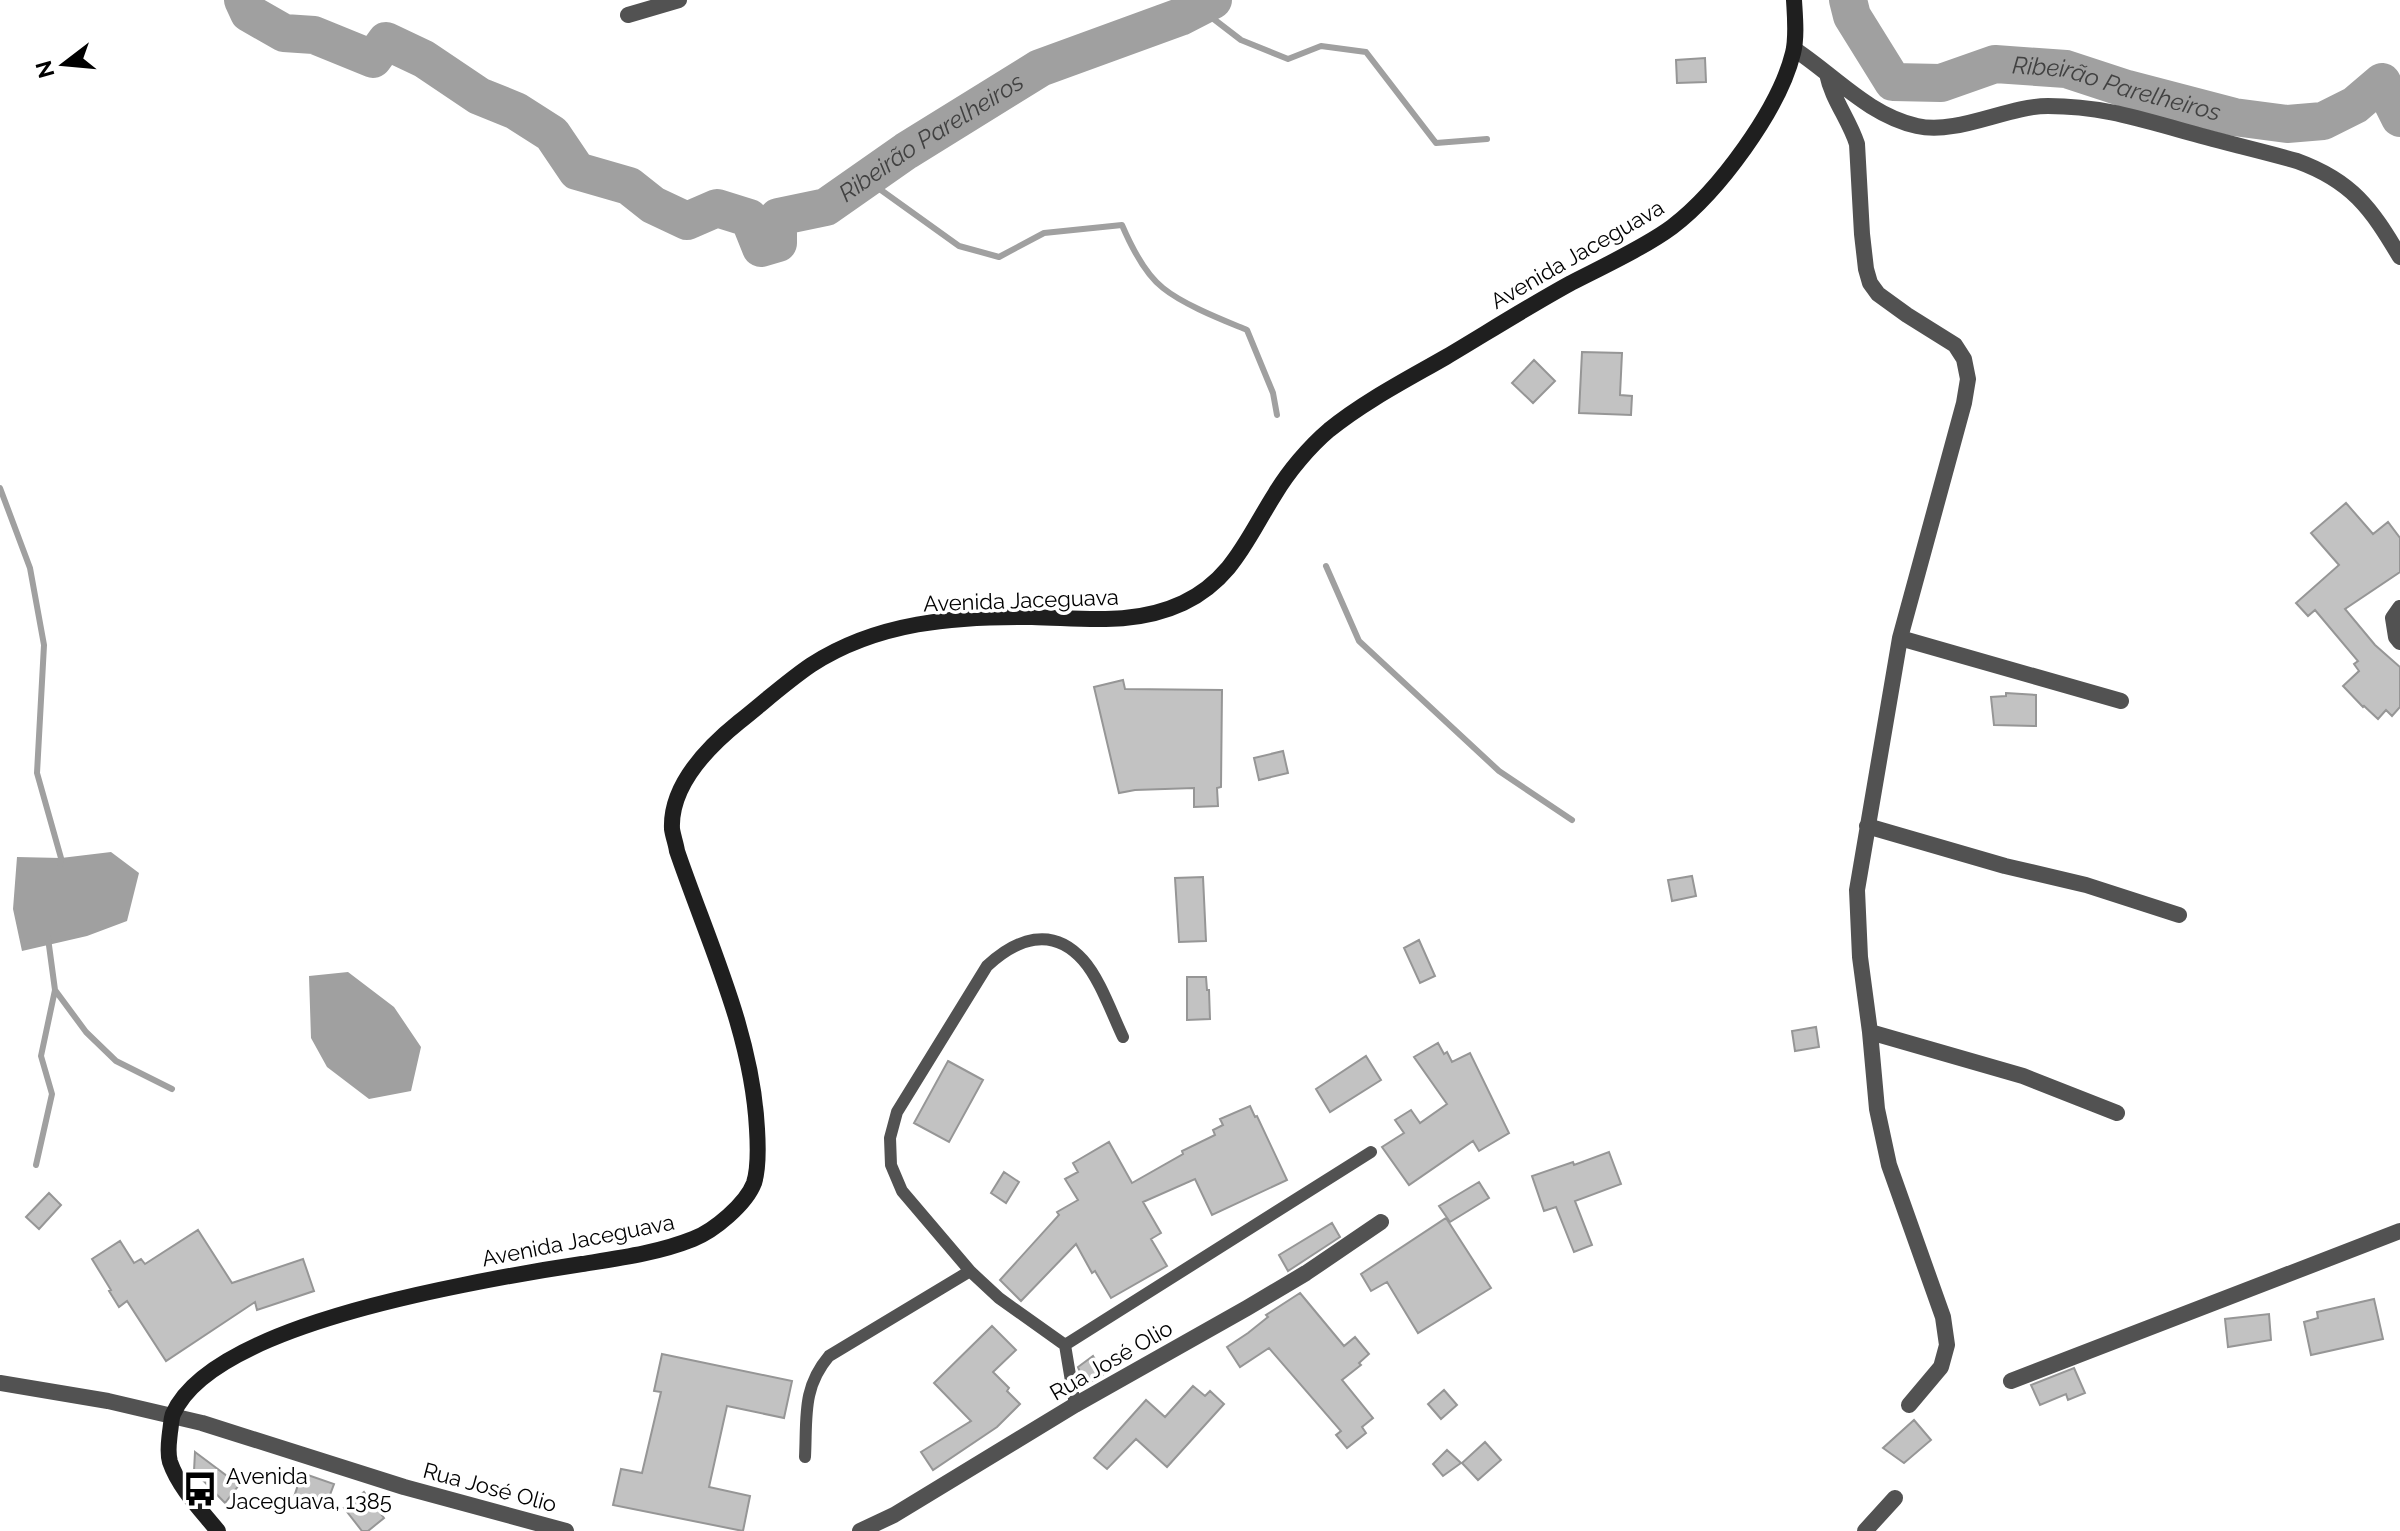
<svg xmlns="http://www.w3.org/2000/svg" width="2400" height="1531" viewBox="0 0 2400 1531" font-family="Raleway,sans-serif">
  <rect width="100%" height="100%" fill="#fff"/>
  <path fill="#a0a0a0" d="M111,852L139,873L127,921L87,936L22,951L13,909L17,857L61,858Z
    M348,972L394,1007L421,1047L411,1091L369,1099L327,1067L311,1038L309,976Z"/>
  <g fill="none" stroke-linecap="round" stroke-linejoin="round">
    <path stroke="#a0a0a0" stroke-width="6" d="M1198,7L1241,40L1288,59L1321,46L1366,52L1436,143L1487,139
      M867,180L959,246L999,257L1044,233L1122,225C1131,246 1145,274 1163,288C1184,305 1223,320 1247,330L1273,393L1277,415
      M0,488L30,568L44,645L37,773L61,858L60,865
      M1326,566L1359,641L1499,771L1572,820
      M48,938L55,990L86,1032L116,1061L172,1089
      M36,1165L52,1094L41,1056L55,990"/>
    <g stroke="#a0a0a0" stroke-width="38">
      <path id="s1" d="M243,0L249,13L284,33L314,35L373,59L386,41L424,59L479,96L516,111L552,134L577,171L629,186L653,205L687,221L717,208L749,218L761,248L778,243V217L826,207L906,151L1040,68L1180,17L1213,0"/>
      <path id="s2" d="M1848,0L1852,16L1893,82L1941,83L1995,64L2066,69L2127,89L2234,117L2287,124L2323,121L2355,105L2382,82L2400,118"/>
    </g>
  </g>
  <path fill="#c2c2c2" stroke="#969696" stroke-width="2" d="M1705,58L1706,82L1677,83L1676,60Z
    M1582,352L1622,353L1620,395L1632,396L1631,415L1579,413Z
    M1534,360L1555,381L1533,403L1512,383Z
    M2346,503L2373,534L2388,522L2400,538V572L2345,609L2375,645L2400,667V707L2392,716L2386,710L2378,719L2364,706L2363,707L2343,686L2359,671L2354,664L2358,661L2315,610L2308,616L2296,603L2339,565L2311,533Z
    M1123,680L1125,689L1222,690L1221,787L1217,788L1218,806L1194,807V788L1135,790L1119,793L1094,687Z
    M2006,693L2036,695V726L1994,725L1991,697L2006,696Z
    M1283,751L1288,773L1259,780L1254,758Z
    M1692,876L1696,896L1672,901L1668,880Z
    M1203,877L1206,941L1179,942L1175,878Z
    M1419,940L1435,976L1420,983L1404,948Z
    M1187,977H1206L1207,990H1209L1210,1019L1187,1020Z
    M1816,1027L1819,1047L1795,1051L1792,1031Z
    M1438,1043L1444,1054L1447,1052L1452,1062L1470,1053L1509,1133L1479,1151L1473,1141L1409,1185L1382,1147L1404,1133L1395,1120L1411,1110L1420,1123L1447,1104L1414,1057Z
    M1366,1056L1381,1080L1330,1112L1316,1089Z
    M948,1061L983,1080L949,1142L914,1123Z
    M1250,1106L1255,1117L1257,1116L1287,1180L1212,1215L1195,1179L1143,1202L1161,1233L1151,1239L1167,1266L1111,1298L1095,1271L1092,1273L1076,1244L1021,1301L1000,1280L1059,1215L1057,1212L1078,1200L1065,1179L1078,1172L1073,1163L1109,1142L1132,1183L1183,1154L1182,1151L1215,1135L1213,1130L1223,1125L1220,1119Z
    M1609,1152L1621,1184L1575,1201L1592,1245L1574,1252L1556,1207L1544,1211L1532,1176L1573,1162L1574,1165Z
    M1004,1172L1019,1182L1006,1203L991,1193Z
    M1479,1182L1489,1198L1450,1222L1439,1206Z
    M49,1193L61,1205L39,1229L26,1217Z
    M1446,1218L1491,1288L1418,1333L1387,1282L1371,1291L1361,1274Z
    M1332,1223L1340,1237L1288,1271L1279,1255Z
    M198,1230L232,1283L303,1259L314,1291L257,1310L255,1302L166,1361L127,1301L119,1307L109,1291L111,1290L92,1259L120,1241L134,1263L141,1259L145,1264Z
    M1300,1293L1344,1346L1355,1337L1369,1354L1359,1363L1361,1365L1342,1380L1373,1418L1362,1427L1366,1433L1347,1448L1336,1435L1341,1431L1269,1348L1240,1367L1227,1347L1248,1333L1268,1317L1266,1315Z
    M2374,1299L2383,1339L2311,1355L2304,1322L2318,1318L2317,1312Z
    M2269,1314L2271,1340L2228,1347L2225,1319Z
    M992,1326L1016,1350L993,1372L1009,1388L1007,1391L1020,1404L997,1427L933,1470L921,1452L971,1421L934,1383Z
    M662,1354L792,1381L784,1418L727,1406L709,1487L750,1496L743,1531L613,1505L621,1469L642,1473L661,1392L654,1391Z
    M1093,1356L1104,1374L1085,1385L1078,1367Z
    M2074,1368L2085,1393L2068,1400L2066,1394L2040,1405L2031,1385Z
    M1193,1386L1205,1396L1210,1391L1224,1404L1167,1467L1136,1439L1107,1469L1094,1458L1146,1400L1165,1417Z
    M1444,1390L1457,1405L1441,1419L1428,1404Z
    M1914,1420L1931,1440L1904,1463L1883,1448Z
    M1485,1442L1501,1460L1478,1480L1462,1463Z
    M1447,1450L1461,1463L1443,1476L1433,1464Z
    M195,1452L239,1485L225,1503L194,1471Z
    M302,1473L334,1484L325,1508L294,1497Z
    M364,1492L384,1518L368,1531H362L344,1508Z"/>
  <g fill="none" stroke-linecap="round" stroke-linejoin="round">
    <path stroke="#525252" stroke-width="12" d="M1065,1345L1371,1152
      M1075,1405L1065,1345L999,1298L970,1271L902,1191L891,1165L890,1138L897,1112L987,966C1016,939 1052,925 1083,960C1100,979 1112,1014 1123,1037
      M805,1457C807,1417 802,1388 829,1356L970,1271"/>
    <path stroke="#525252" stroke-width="16" d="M628,15L679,0
      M1794,49C1834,75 1868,115 1917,126C1958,135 2007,106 2048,106C2102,106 2140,119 2191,133C2226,143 2262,151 2297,161C2352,181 2371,208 2400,257
      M1827,74C1832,99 1849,119 1857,144L1862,234L1866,269L1870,283L1878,294L1907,315L1955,345L1964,359L1968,379L1964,403L1900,638L1857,890L1860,957L1870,1032L1877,1109L1889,1165L1943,1317L1947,1345L1941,1367L1909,1405
      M2400,608L2393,618L2396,637L2400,642
      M1900,638L2121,701
      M1867,826L2005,866L2086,885L2179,915
      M1870,1032L2023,1076L2117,1113
      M2011,1381L2400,1231
      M0,1383L108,1401L202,1423L404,1487L566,1531
      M860,1531L894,1515L1075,1405L1247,1308L1306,1273L1381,1222
      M1865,1531L1895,1498"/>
    <path stroke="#1f1f1f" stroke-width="16" d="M218,1531C201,1510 179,1488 170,1462C167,1452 169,1442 170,1432C171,1427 171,1419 173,1414C206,1339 388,1300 463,1285C502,1277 542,1270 582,1264C620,1258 658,1253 693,1239C714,1231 746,1204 754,1183C759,1167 758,1145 757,1129C752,1032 708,942 677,851C676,844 673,836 672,829C670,786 708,747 739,722C763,703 786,682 811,665C877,622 955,616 1032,617C1084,618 1134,626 1183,603C1233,579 1247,538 1275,494C1288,472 1309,447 1329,430C1365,401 1406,380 1446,357C1488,332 1529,306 1571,283C1602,267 1645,247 1672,227C1718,192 1779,110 1793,53C1797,37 1795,17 1794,0"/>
  </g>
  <defs>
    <g id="bus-bare" transform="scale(2.76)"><path d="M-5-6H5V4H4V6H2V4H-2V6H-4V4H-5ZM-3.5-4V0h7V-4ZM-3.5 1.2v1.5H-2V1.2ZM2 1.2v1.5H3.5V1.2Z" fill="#000" stroke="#fff" stroke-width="2.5" paint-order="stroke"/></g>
  </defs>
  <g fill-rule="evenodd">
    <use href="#bus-bare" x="200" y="1489"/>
  </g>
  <g text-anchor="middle" stroke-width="7" stroke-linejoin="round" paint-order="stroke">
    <g font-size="22" fill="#000" stroke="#fff">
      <text transform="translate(1577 254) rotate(-30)" y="8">Avenida Jaceguava</text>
      <text transform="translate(1021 600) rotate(-2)" y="8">Avenida Jaceguava</text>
      <text transform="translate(578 1240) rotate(-11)" y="8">Avenida Jaceguava</text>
      <text transform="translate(1111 1360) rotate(-30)" y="8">Rua José Olio</text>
      <text transform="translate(490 1487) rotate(15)" y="8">Rua José Olio</text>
    </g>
    <g font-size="22" fill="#000" stroke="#fff" text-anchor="start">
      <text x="226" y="1484">Avenida<tspan x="226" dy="25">Jaceguava, 1385</tspan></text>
    </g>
    <g font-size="24" font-style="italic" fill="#414141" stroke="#fff">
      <text dy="8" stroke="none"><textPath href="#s2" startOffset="324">Ribeirão Parelheiros</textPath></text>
      <text dy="8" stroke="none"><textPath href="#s1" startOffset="846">Ribeirão Parelheiros</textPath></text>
    </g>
  </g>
  <g transform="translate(64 64) rotate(254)" stroke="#ffffff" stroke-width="6" paint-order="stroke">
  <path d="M0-6L14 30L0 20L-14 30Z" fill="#000000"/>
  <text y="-12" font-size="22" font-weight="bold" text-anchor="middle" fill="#000000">N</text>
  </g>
</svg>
